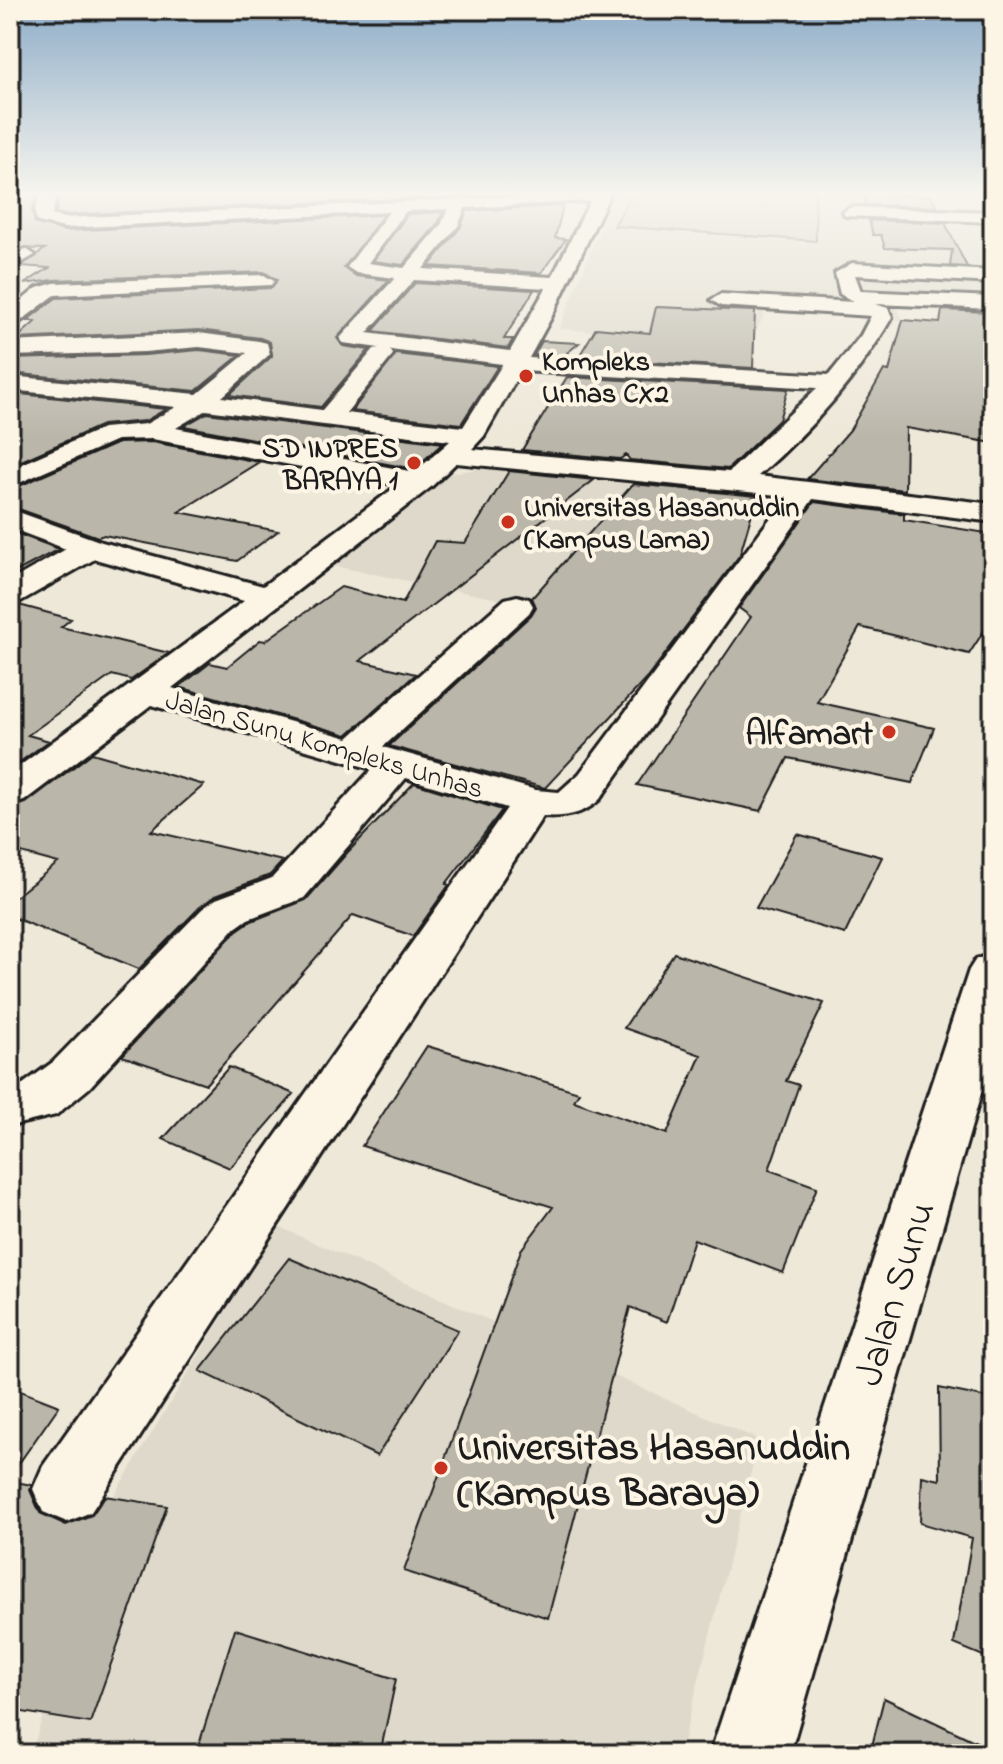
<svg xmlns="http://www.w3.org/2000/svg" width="1003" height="1764" viewBox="0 0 1003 1764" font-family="'Indie Flower',sans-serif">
  <rect width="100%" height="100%" fill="#eee8d9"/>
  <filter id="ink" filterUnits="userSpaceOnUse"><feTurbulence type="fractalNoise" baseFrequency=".0125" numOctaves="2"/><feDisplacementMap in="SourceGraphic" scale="16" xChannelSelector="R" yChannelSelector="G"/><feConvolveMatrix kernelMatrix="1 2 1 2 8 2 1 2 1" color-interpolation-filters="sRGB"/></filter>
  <g filter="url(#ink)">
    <path fill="#ded9cb" d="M615,192H993V306L971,305L966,311L898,308L903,320L765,313L752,341L559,329Z
      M481,468L657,478L583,587V616L334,566L448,474Z
      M277,1226L759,1440L680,1754H31L113,1497Z"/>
    <path fill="#cfcabd" stroke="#76736c" stroke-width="2" d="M633,192H815L816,241L614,226Z"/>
    <path fill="#bab6aa" stroke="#1c1c1c" stroke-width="2" d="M10,192H38L32,210L35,223L65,231L383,215L344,268L356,276L389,280L337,338L343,346L369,350L321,407L229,395L272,356L270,342L260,338L199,330L16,339L36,321H26L56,298L271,288L277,280L264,272L54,280L24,284L49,268L21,266L45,249L10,248Z
      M60,192H523L524,193L65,215L56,213Z
      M863,193L931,196L937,207L866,205Z
      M563,206L555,238L566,239L541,273L429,266L460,228L467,211Z
      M443,212L438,223L403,265L373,261L408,214Z
      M869,220L945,223L967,267L950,266L952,250L885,248L881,235H873Z
      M415,283L534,290L504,339H513L508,348L373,331Z
      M656,307L755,311L753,368L578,358L596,328L650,333Z
      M942,310L990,312L993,317V443L906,428L905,490L807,479L850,430L884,370L889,371L903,320L940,323Z
      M542,341L579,343L562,357L534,355Z
      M199,350L240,355L196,391L10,373V359L145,355Z
      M396,354L498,366L461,424L352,411Z
      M567,377L788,389L779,420L728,469L630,460L626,455L620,459L522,450Z
      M10,393L166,409L145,421L102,425L10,466Z
      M207,413L443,443L414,469L184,426Z
      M152,442L259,462L179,512L278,531L237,561L104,535L98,537L10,506V490L118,443Z
      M509,471L594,480L360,661L416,674L347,735L179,687L210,663L227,667L260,640L265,641L341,587L403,603L435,541L465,543Z
      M633,484L757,496L740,554L742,552L647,678L545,788L389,746L531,615L536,607L532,598Z
      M814,502L904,514V520L993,534V617L969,654L860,627L817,702L934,728L912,783L788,758L761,811L637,785L751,617L739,608Z
      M10,531L59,549L10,575Z
      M19,605L71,619L61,627L169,653L131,680L112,675L28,735L49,741L10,769V607Z
      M92,753L204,785L151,831L283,861L270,875L215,896L200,907L139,969L10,916V901L58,863L10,850V807L26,803Z
      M414,783L502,810L446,884L449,885L413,936L353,915L206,1084L122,1056L236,931L249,922L306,900L347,853Z
      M797,834L882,857L845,934L756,908Z
      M674,953L824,1003L786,1081L799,1085L769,1170L817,1187L783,1273L694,1239L667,1322L630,1307L548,1618L404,1571L521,1250L553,1207L362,1146L427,1046L579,1092L574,1101L667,1134L701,1055L624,1028Z
      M229,1067L294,1094L230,1168L163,1139Z
      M289,1258L458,1330L377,1456L200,1371Z
      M10,1387L59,1406L10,1476Z
      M939,1388L993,1399V1660L954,1644L972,1538L920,1523L922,1476L940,1480Z
      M10,1481L32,1485L30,1490L40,1513L66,1525L92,1515L105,1496L167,1506L90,1723L10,1710Z
      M235,1629L396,1679L380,1754H196Z
      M884,1698L993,1750V1754H870Z"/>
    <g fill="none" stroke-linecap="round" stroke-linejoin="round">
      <g stroke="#1c1c1c" stroke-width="6">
        <path id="minor" d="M41,192H57L52,215L65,218L611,192L551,318L529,358L829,375L861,335L871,316L721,306L711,300L721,294L854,302L840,294L835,273L852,263L993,271V283L855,275L861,291L993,297V309L875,304L888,308L892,317C858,377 810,431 758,476L993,504V522L813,499L600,799C585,814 565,818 543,816L91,1512L67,1522L43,1512L33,1489L43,1466L507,808L406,778L304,898L248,919L234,929L89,1088L56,1115L10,1126V1086L23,1084L53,1062L202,909L216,899L272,878L372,769L151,705L24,801L10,804V773L244,601L95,559L21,601L10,604V581L66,549L10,528V509L102,542L263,586L398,485L152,439L117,440L10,487V469L103,428L146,424L176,407L10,390V376L197,394L247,353L199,347L145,352L10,356V342L199,333L259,341L267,343L270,354L222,397L322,410L374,349L379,348L343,343L340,338L395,278L356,273L347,267L389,212L65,228L38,222C32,212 37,202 41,192ZM590,201L552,277L423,269L458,226L465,208ZM448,209L441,225L404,268L368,263L406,211ZM414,280L546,288L510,351L367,333ZM390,350L502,364V365L463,427L346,413L390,359L393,354ZM521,371L817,388L729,472L472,449L484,436ZM206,410L450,441L415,472L176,428ZM456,463L787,496L579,774L559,792L536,790L383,747L529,613L533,606L529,599L517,596L505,599L348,738L172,688L431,487Z
          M851,207L993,212V222L845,216L843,212Z
          M26,249L35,255L10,269V256Z
          M264,275L274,281L271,285L55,295L17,324L10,326V310L37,288L54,283Z"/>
      </g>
      <g stroke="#1c1c1c" stroke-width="6">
        <path id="major" d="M993,954V1052L790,1754H710L969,970L976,959Z"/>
      </g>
      <use href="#minor" fill="#fcf5e5" fill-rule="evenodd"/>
      <use href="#major" fill="#fcf5e5" fill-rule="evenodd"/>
    </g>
  </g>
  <linearGradient id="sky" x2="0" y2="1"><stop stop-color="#8eadc8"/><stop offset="0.44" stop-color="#f7f5ee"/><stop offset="1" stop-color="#f7f5ee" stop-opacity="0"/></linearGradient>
  <rect width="1003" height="439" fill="url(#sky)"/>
  <g fill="#c8321e" stroke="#fcf5e5" stroke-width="3">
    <circle cx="526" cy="376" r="8"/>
    <circle cx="414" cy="463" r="8"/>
    <circle cx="508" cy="522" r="8"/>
    <circle cx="889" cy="732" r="8"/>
    <circle cx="441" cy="1468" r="8"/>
  </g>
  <g text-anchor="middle" stroke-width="8" stroke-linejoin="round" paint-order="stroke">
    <g font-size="28" font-weight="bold" fill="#1c1c1c" stroke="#fcf5e5" text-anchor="start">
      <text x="542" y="370">Kompleks<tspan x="542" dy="32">Unhas CX2</tspan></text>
      <text x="398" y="457" text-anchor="end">SD INPRES<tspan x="398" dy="32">BARAYA 1</tspan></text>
      <text x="524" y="516">Universitas Hasanuddin<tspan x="524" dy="32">(Kampus Lama)</tspan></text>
    </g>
    <g font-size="28" fill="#1c1c1c" stroke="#fcf5e5">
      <text transform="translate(325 743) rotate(16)" y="10">Jalan Sunu Kompleks Unhas</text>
    </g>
    <g font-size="34" font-weight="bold" fill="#1c1c1c" stroke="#fcf5e5" text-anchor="end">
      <text x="873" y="744">Alfamart</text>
    </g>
    <g font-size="40" fill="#1c1c1c" stroke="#fcf5e5">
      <text transform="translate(893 1293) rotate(-73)" y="14">Jalan Sunu</text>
    </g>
    <g font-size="40" font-weight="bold" fill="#1c1c1c" stroke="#fcf5e5" text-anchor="start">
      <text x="457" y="1459">Universitas Hasanuddin<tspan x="457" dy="46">(Kampus Baraya)</tspan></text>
    </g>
  </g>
  <rect width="1003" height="1764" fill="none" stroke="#fcf5e5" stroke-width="40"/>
  <rect x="20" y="20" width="963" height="1724" fill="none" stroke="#1c1c1c" stroke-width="3" filter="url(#ink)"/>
</svg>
